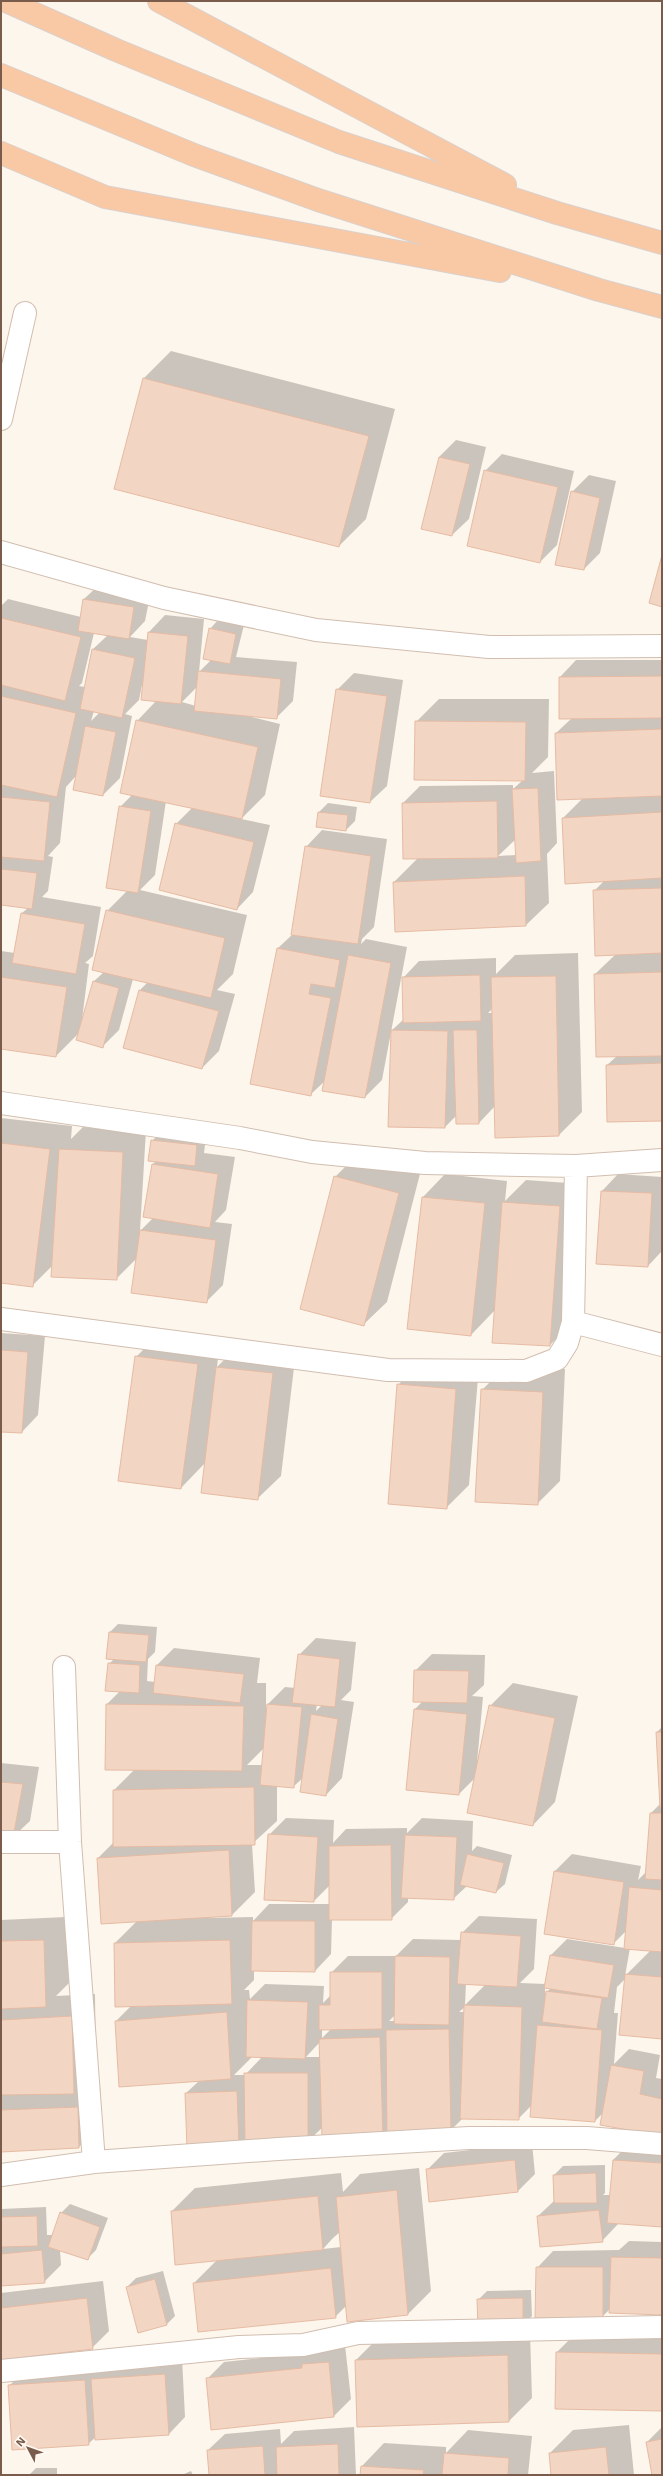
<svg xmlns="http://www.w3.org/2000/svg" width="663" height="2476" viewBox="0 0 663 2476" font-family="'Work Sans',sans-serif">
  <rect width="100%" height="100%" fill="#fdf6ec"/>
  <path fill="#0003" fill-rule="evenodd" d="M171,351L395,409L366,519L339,546L144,378Z
    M456,440L486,447L469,519L452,535L422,528L439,457Z
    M502,454L574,471L557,545L540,562L485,471Z
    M589,475L616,481L600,553L584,569L572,492Z
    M101,583L151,591L145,621L130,637L148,640L149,632L165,615L204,619L199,672L211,660L210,629L218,620L244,625L236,657L297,662L293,701L276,718L248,716L280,724L265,795L241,819L270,825L253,892L237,909L176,824L193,807L166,801L155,875L140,890L247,915L233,974L217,990L235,994L219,1051L202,1068L124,1048L140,990L148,982L133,979L119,1030L102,1047L80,1032L56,1056L1,1048V951L15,953L22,913L28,908L1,904V606L8,599L81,617L84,599ZM94,633L108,635L93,649L85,687L79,686L82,683ZM142,685L156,701L137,721L133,794L120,807L128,890L107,911L104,972L93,982L81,1028L89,964L85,963L93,956L101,907L42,897L48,891L53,857L48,856L60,843L66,787L76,776L103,795L120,778L132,716L125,714L139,700ZM198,686L196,706L182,702ZM94,711L100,712L91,721Z
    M576,660H662V1120L607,1065L617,1056L595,974L616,954L594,891L604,881L563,818L583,798L556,733L572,718L560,677Z
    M354,673L403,680L387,786L370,802L321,795L337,690Z
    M439,699H549L548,757L532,773L554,771L557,843L547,854L549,903L526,925L396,931L394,882L418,858H404L403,803L420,786L513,785V789L523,780L416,722ZM516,839V855L498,856Z
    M328,803L357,807L355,821L346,830L317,827L319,812Z
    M322,830L387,839L374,927L362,939L361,944L366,939L407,947L382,1080L365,1097L326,1080L310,1095L278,948L293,934L306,847Z
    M578,953L582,1112L559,1135L495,1106L479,1123L457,1115L445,1127L391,1031L404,1019L403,978L419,961L496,958V974L515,955ZM493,1008V1013H488Z
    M1,1118L72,1126L71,1139L83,1127L146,1130L140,1231L153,1218V1164L157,1160L152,1141L161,1132L206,1137L204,1153L235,1157L226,1210L215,1222L232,1224L223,1285L206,1302L137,1258L116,1279L53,1265L32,1286L1,1282Z
    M358,1154L421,1170L387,1302L364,1324L335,1177Z
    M445,1174L507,1181L505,1201L526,1180L582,1184L573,1322L550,1345L495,1310L471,1335L423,1197Z
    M618,1174L662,1177V1251L648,1266L602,1191Z
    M1,1333L45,1336L38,1415L22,1432L1,1431Z
    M159,1334L220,1341L217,1367L240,1344L296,1351L281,1476L258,1498L205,1463L181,1488L136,1357Z
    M421,1362L479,1366L469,1485L446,1508L398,1385Z
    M505,1367L565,1369L560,1481L537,1504L482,1390Z
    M118,1624L157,1627L155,1652L148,1659L147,1681L155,1682L157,1665L174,1648L260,1658L257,1683H266V1716L268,1704L285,1687L295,1688L299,1655L316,1638L356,1642L351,1690L341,1700L354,1702L342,1778L326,1795L303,1778L294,1786L277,1785V1821L252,1844L255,1892L232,1915L206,1917V1918L253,1917V1921L269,1904H330V1885L314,1901L269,1835L286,1818L334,1820L333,1843L346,1829L407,1828V1833L422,1818L473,1821L472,1851L477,1846L512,1855L505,1884L496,1892L467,1886L453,1899L408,1897V1902L391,1919H332L331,1954L315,1971L254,1970V1980L244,1990H249L250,1999L265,1984L324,1986L323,2003L331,1995V1973L348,1956H396L413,1939L461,1940L462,1933L479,1916L537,1919L534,1969L520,1983L546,1984L551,1955L567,1939L625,1948L626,1931L614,1943L545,1933L555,1871L572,1854L641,1866L638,1880L647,1871L651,1813L661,1803L657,1732L662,1727V2038L626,1978L617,1987L614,2013H618L614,2064L629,2049L660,2055L656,2078L662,2079V2135L604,2112L595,2121L532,2105L518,2119L463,2118L451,2130H388L382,2136L323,2127L307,2142L246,2138L238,2145L186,2093L199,2081L116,2021L132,2005L115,1943L138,1920L98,1858L114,1842V1790L135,1769H106L107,1704L120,1691L109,1664L114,1659L110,1632ZM317,1704L322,1705L316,1711ZM264,1748L263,1765H247ZM630,1948L651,1950L625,1976ZM466,1983L486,1984L465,2005ZM545,1987L551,1988L547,1992L545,2004ZM465,2007V2012H459ZM395,2015V2021H389ZM322,2029H331L322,2038ZM320,2042L321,2057H306ZM253,2056L262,2057L245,2075H234Z
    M432,1654L485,1655L484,1685L472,1696L483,1697L477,1763L490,1706L513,1683L578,1696L555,1802L533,1825L476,1777L459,1794L415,1709L423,1701L415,1671Z
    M1,1763L39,1767L30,1821L13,1837L1,1836Z
    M66,1917L69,1983L56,1996L95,1994L96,2070L81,2085L100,2084L102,2124L79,2147L1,2151V1920Z
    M532,2143L535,2174L518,2191L427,2170L444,2153Z
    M630,2143L662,2146V2226L619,2223L602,2241L538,2216L555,2200L554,2175L563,2166L605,2165V2193L603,2195H611L613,2160Z
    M419,2168L431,2291L408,2314L348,2321L347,2305L335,2317L194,2283L218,2259L172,2211L195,2188L341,2173L343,2192L360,2174ZM340,2232L341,2247L323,2249L333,2238Z
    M70,2204L108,2218L96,2250L87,2259L60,2250L61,2265L44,2282L1,2285V2209L46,2207L47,2235H53L61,2213Z
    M629,2241L662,2242V2314L610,2309L602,2317L537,2268L553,2251L619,2250Z
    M163,2271L175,2316L167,2324L127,2287L136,2278Z
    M103,2281L109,2331L92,2348L1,2359V2293Z
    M531,2290L532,2316L523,2325L478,2300L487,2291Z
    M580,2329L662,2331V2410L557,2352Z
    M530,2332L532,2398L509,2421L356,2360L379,2337Z
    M345,2345L351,2399L334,2416L207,2379L224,2362L316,2352Z
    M182,2358L185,2417L169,2434L96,2437L88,2444L9,2386L26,2369Z
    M629,2425L634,2475H552L550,2453L573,2430Z
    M354,2427L356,2475H210L208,2450L225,2434L280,2429L281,2444L294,2431Z
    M662,2427V2475H653L647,2442Z
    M468,2430L532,2436L528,2475H361L362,2466L384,2443L446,2447V2453Z
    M36,2468H57V2475H29Z
    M191,2471L193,2475H182Z"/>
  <path fill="#f3d5c3" stroke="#e6bba3" d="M143,378L369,436L339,547L114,489Z
    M439,457L470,464L452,536L421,529Z
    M484,470L558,487L540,563L467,546Z
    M571,491L600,498L584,570L555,565Z
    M662,555V607L649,603Z
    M83,599L134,607L129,639L78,631Z
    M1,618L81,637L65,701L1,685Z
    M209,628L236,634L230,664L203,659Z
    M148,632L188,636L181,704L141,700Z
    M92,649L135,658L122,718L80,709Z
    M198,671L281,679L277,719L194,711Z
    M662,676V718L559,719V677Z
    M336,689L387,696L370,803L320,796Z
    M1,696L76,713L57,797L1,785Z
    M136,720L258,747L242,819L120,793Z
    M415,721L526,722L525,781L414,780Z
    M85,726L116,732L103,796L73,790Z
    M662,729V796L557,800L555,733Z
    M538,788L541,861L516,863L512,789Z
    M1,797L50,802L44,861L1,857Z
    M497,801L498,858L403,859L402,803Z
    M119,806L151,811L138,893L106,888Z
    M318,812L348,815L346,831L316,827Z
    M662,812V878L565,884L562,818Z
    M175,823L254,842L237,910L159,890Z
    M305,846L371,856L358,944L291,935Z
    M1,869L37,873L32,909L1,905Z
    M525,876L526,926L395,932L393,882Z
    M662,888V953L595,956L593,890Z
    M106,910L225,938L211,998L92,970Z
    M21,913L85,924L76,974L12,963Z
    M277,948L340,960L335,988L311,984L309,994L331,998L311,1096L250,1084Z
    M348,955L391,963L365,1098L322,1091Z
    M662,972V1056L596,1057L594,974Z
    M480,975L481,1021L403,1023L402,977Z
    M556,976L559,1136L495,1138L491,977Z
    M1,977L67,987L56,1057L1,1049Z
    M93,981L119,988L103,1048L76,1040Z
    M139,990L219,1011L202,1069L123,1048Z
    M391,1030L448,1031L445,1128L388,1127Z
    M453,1030H477L479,1124H456Z
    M662,1063V1121L607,1122L606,1065Z
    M151,1140L197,1145L195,1166L148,1161Z
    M1,1143L50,1149L33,1287L1,1283Z
    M59,1149L123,1152L117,1280L51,1277Z
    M152,1164L218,1174L210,1228L143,1217Z
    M334,1176L399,1193L364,1326L300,1309Z
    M601,1191L652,1193L648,1267L596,1264Z
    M422,1197L485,1203L471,1336L407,1329Z
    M502,1202L560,1206L550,1346L492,1343Z
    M140,1230L216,1240L207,1303L131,1293Z
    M1,1350L28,1352L22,1433L1,1432Z
    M135,1356L198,1364L181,1489L118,1481Z
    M216,1367L273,1373L258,1500L201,1493Z
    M397,1384L456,1389L447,1509L388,1504Z
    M481,1389L543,1392L538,1505L475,1502Z
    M109,1632L149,1635L146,1662L106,1659Z
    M298,1654L340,1659L335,1707L292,1703Z
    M108,1663L140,1665L139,1693L105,1691Z
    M156,1665L244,1674L240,1703L153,1693Z
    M414,1670L469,1671L467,1703L413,1702Z
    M106,1704L244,1706L242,1771L105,1770Z
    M267,1704L302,1707L294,1788L260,1785Z
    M489,1705L555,1718L533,1826L467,1813Z
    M414,1709L467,1714L459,1795L406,1790Z
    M311,1714L338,1719L326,1796L300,1792Z
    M656,1732H662V1808H660Z
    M1,1782L23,1784L13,1838L1,1837Z
    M254,1787L255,1845L113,1847V1790Z
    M650,1813H662V1880L645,1879Z
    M268,1834L318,1837L314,1902L264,1900Z
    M405,1835L457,1837L454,1900L401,1898Z
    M391,1845L392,1920H329V1846Z
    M229,1850L232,1916L101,1924L97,1858Z
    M467,1854L504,1863L496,1893L460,1885Z
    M554,1871L624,1882L614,1945L544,1934Z
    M629,1887L662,1890V1952L624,1949Z
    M252,1921H315V1972L251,1971Z
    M461,1932L521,1936L517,1987L457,1984Z
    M44,1940L46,2007L1,2009V1941Z
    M230,1940L232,2004L115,2007L114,1943Z
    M550,1955L614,1965L608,1998L544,1988Z
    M395,1956L450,1957L449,2025L394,2024Z
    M330,1972H382V2029L319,2030V2005H330Z
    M625,1974L662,1977V2039L619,2035Z
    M546,1991L602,1998L597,2029L542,2022Z
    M247,2000L308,2002L305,2059L246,2057Z
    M464,2005L522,2007L519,2120L460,2119Z
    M227,2012L231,2079L119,2087L115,2021Z
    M72,2016L74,2094L1,2095V2020Z
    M537,2025L602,2030L595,2122L530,2117Z
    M449,2029L451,2131L387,2133L386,2030Z
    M380,2037L383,2137L322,2139L319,2039Z
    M611,2065L644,2071L640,2094L662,2099V2136L600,2125Z
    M244,2073H308V2143H245Z
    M237,2091L239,2146L187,2148L185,2093Z
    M78,2107L79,2148L1,2152V2110Z
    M515,2160L518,2192L429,2202L426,2169Z
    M613,2160L662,2163V2227L607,2223Z
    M596,2173L597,2203H554L553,2175Z
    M397,2190L408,2315L347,2322L336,2197Z
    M318,2196L323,2250L175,2265L171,2211Z
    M599,2210L603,2242L540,2247L537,2216Z
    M60,2212L100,2227L88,2260L48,2247Z
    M37,2216L38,2246L1,2247V2217Z
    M42,2250L45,2283L1,2286V2254Z
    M611,2257L662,2258V2315L609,2313Z
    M536,2267H603V2318H535Z
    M331,2268L336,2318L198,2332L193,2283Z
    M155,2279L167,2325L138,2333L126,2287Z
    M87,2298L93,2349L1,2360V2308Z
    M523,2298V2326L478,2328L477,2299Z
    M556,2352L662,2354V2411L555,2409Z
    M508,2355L509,2422L357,2427L355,2360Z
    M329,2362L334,2417L211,2430L206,2378L302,2368V2364Z
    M165,2374L169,2435L95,2440L91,2379Z
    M85,2380L89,2445L12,2450L8,2385Z
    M662,2439V2475H652L646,2442Z
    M338,2444L339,2475H277L276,2447Z
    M263,2446L265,2475H209L207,2450Z
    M606,2447L609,2475H551L549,2453Z
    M444,2453L509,2458L508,2475H442Z
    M361,2466L424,2470L423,2475H360Z"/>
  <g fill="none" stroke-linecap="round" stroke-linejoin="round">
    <g stroke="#d1beb0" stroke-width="24">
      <path id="minor" d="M1,419L25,313
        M1,552L164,598L316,630L489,647L662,646
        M1,1103L240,1138L312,1152L425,1163L576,1166L662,1160
        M1,1319L388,1370L526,1371L557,1359L567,1343L573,1322L576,1166
        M573,1322L662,1345
        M64,1667L70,1842L94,2162
        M1,1842H70
        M1,2175L94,2162L278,2149L469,2138H587L662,2144
        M1,2371L239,2347L303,2345L358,2333L662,2327"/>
    </g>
    <g stroke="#dad1cd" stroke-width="24">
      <path id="trunk" d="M6,1L116,50L339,142L557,213L662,243
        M159,1L505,185
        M1,75L194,155L318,200L599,290L662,307
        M1,153L105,197L500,271"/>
    </g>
    <use href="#minor" stroke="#fff" stroke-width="22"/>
    <use href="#trunk" stroke="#f9c8a4" stroke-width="22"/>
  </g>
  <rect width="663" height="2476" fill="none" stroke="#7a5c4d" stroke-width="4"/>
  <g transform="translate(28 2448) rotate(311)" stroke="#fffaf3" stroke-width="3" paint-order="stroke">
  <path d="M0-3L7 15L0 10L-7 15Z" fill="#7a5c4d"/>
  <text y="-6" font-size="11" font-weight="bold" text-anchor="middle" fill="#7a5c4d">N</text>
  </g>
</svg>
